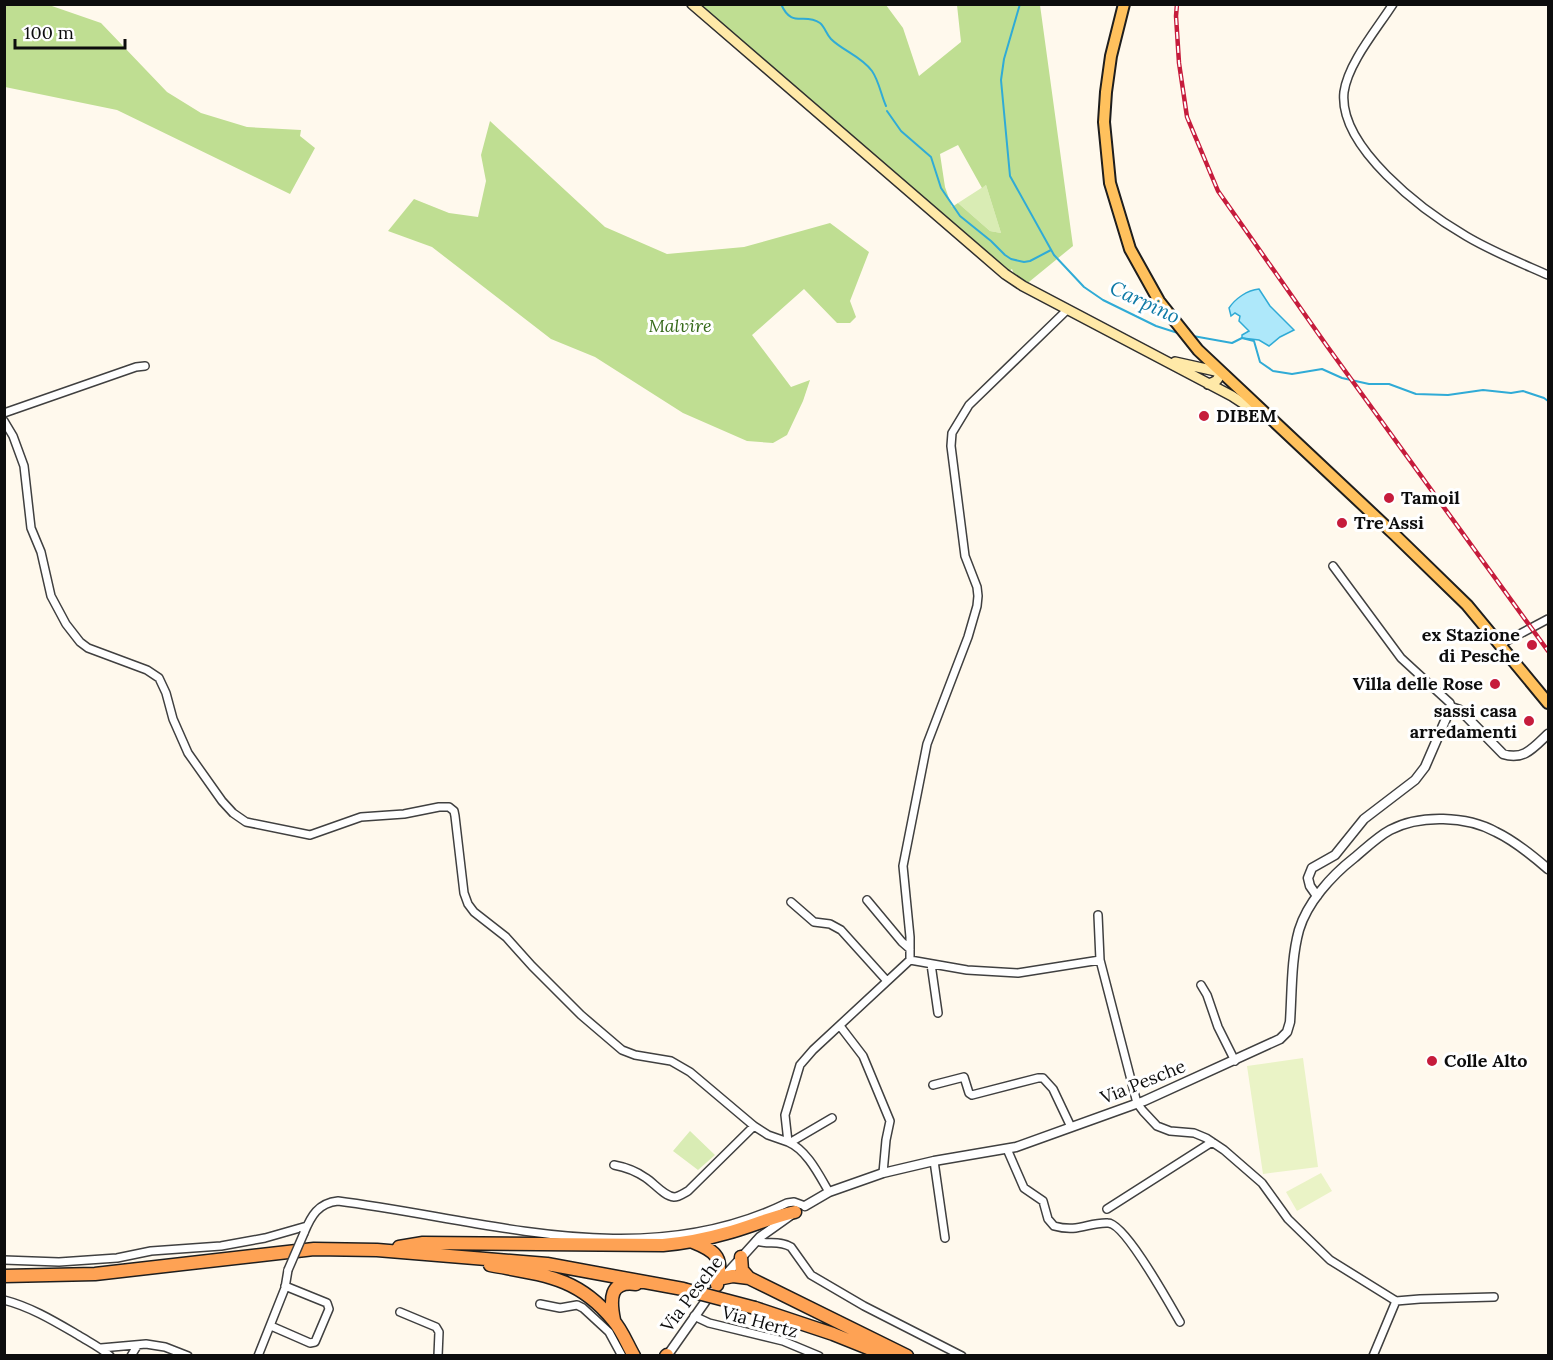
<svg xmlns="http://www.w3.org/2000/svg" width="1553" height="1360" viewBox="0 0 1553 1360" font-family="Lora,serif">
  <rect width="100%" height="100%" fill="#fff9ed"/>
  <path fill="#d9ecb4" d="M986,185L1001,233L990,231L958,203Z
    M690,1131L715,1155L698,1170L673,1151Z"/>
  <path fill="#bfde92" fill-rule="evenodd" d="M4,5H49L101,23L167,92L201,113L247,127L301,130L300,136L315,148L290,194L117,110L5,87Z
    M693,5H886L903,28L919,76L961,42L957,5H1040L1073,246L1024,286L1017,282L1012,269L1005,274ZM958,145L982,188L986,185L1001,233L990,231L958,203L952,207L945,187L940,154Z
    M490,121L605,227L667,254L744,247L830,223L869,252L850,301L856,317L850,323H837L804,289L752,335L791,387L810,380L803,401L787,435L773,443L747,441L683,413L595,357L551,339L432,247L388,231L414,199L449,213L478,217L486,181L481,155Z"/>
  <path fill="#eaf3c6" d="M1303,1058L1318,1167L1263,1174L1247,1066Z
    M1321,1173L1332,1191L1297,1211L1286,1192Z"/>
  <path fill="#aee8fa" stroke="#30abd6" stroke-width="1.5" d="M1259,289L1270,306L1294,330L1280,337L1269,346L1259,340L1242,338V335L1249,331L1239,321L1240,316L1235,313L1231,316L1229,308C1235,299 1247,290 1259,289Z"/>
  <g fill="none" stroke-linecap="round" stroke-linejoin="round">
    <path stroke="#30abd6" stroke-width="2" d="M781,4C792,29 804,12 820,23C825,27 826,34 831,39C843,51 861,56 872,71C879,81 881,95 886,106
      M1020,4L1004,59L1001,80L1010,176L1054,255L1084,287L1103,300L1156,326L1181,334
      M887,111L901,131L931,157L941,188L960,216L991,241L1005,255L1011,259L1024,262L1030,261L1051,250
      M1193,336L1232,343L1242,338L1254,341L1260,362L1273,371L1292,374L1322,369L1342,378L1369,384H1389L1416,394L1448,395L1483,390L1511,393L1523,391L1544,398L1548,401"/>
    <g stroke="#404040" stroke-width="10">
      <path id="minor" d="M1393,4C1377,29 1348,63 1344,92C1338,147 1423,211 1466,236C1491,251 1521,263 1548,275
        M4,413L136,367L145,366
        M4,421L13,436L24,466L31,528L41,552L51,596L66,624L80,642L88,648L147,670L159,678L166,693L173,719L188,753L222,801L233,813L246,822L310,835L361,817L404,814L439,807H449L454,811L455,816L464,893L468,904L474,912L506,937L532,966L581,1015L622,1050L635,1055L671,1061L690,1072L754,1126L768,1135L788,1142
        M1333,566L1401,658L1450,703L1451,707
        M1501,644L1548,619
        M867,900L902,942L910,949
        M791,902L814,922L830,924L841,930L887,981
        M1098,915L1100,960L1137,1103L1143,1111L1157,1126L1170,1131L1194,1133L1206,1138L1224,1150L1262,1183L1288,1219L1330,1260L1396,1301L1373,1356
        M910,960L967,970L1018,973L1100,960
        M931,964L938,1013
        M1201,985L1207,995L1218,1027L1235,1061
        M840,1026L863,1056L890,1121L886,1140L883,1173
        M933,1085L964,1077L969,1093L972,1095L1038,1078H1043L1053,1089L1071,1127
        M791,1142L832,1118
        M1007,1149L1024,1188L1043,1201L1048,1219L1054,1226C1079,1233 1088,1222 1108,1223C1125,1223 1170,1305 1180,1322
        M934,1161L945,1238
        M614,1165C625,1167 636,1171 646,1178C654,1183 664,1196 674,1197C679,1197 684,1193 688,1191L754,1126
        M829,1192C819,1175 807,1150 788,1142L785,1115L800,1065L813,1050L910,960V937L903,866L927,744L968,637L977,606L978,596L977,587L965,556L951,446L952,433L969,405L1067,310
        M1107,1209L1212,1142
        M304,1233C311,1216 318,1203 338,1201C488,1220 641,1274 787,1203L794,1202L805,1206
        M756,1241C769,1245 779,1240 791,1247L811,1275L864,1306L962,1356
        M4,1260L59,1262L117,1258L151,1251L221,1246L265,1238L307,1226
        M4,1300C31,1307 54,1321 78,1335C89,1342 100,1347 110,1356
        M1396,1301L1420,1299L1494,1297
        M540,1304L560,1308L577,1305L583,1308L609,1332L622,1356
        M400,1312L436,1327L439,1332L438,1356
        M694,1316L709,1323L783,1341L819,1356
        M271,1326L310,1343L315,1342L329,1309L327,1303L285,1286
        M101,1348L146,1344L165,1347L188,1356
        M131,1356L137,1346
        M258,1356L285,1288L288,1270"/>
    </g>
    <g stroke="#404040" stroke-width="11">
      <path id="tertiary" d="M1317,896L1310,886L1308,878L1312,868L1335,855L1364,819L1415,780L1425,767L1451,707L1460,710L1503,754C1524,761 1534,747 1548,734
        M805,1206L829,1192L883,1173L934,1161L1016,1147L1144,1101L1280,1039L1287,1032L1290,1022C1292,992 1291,959 1299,930C1307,903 1331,876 1354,858C1365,849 1377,837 1390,830C1420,814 1467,816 1496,832C1515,841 1533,856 1548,869
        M721,1280L760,1237L791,1215
        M667,1356L712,1292"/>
    </g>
    <g stroke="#2f2f2f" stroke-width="12">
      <path id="secondary" d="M692,4L1005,274L1023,286L1232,396L1261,415
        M1175,362L1220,372C1219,380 1216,382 1208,384"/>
    </g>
    <g stroke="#1e1e1e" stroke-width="14">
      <path id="primary" d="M1124,4L1111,56L1106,92L1104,122L1110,183L1130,249L1159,301L1198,350L1395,535L1467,605L1548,703"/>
    </g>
    <g stroke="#1e1e1e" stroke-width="15">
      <path id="trunk" d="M693,1242C718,1252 723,1258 717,1285
        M399,1247L423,1243L663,1245C685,1243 706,1239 727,1233C750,1227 771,1217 795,1212
        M741,1257L742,1270L749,1278
        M490,1265C542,1275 577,1276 613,1320C622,1330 627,1344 634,1356
        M4,1276L95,1274L314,1249L377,1250L547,1264L683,1289
        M723,1278L733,1276L749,1278L907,1356
        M755,1308L833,1334L888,1356
        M614,1320C610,1300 609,1280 636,1284
        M666,1356L667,1355"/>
    </g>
    <use href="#minor" stroke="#fff" stroke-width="7"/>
    <use href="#tertiary" stroke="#fff" stroke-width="8"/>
    <use href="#secondary" stroke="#ffe9a8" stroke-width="9"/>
    <use href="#primary" stroke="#ffc15d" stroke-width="10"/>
    <use href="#trunk" stroke="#fea254" stroke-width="12"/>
    <g stroke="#c61c3c" stroke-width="4.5">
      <path id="rail" d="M1177,4L1176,16L1179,63L1187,117L1218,191L1327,346L1548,651"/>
    </g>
    <use href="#rail" stroke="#fff" stroke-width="2" stroke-dasharray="7" stroke-linecap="butt"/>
    <g stroke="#404040" stroke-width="10" stroke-linecap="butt">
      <path id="minor-bridge" d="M288,1270L304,1233"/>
    </g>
    <g stroke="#1e1e1e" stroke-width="15" stroke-linecap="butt">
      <path id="trunk-bridge" d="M683,1289L755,1308"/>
    </g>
    <use href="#minor-bridge" stroke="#fff" stroke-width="7"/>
    <use href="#trunk-bridge" stroke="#fea254" stroke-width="12"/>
  </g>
  <g fill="#c61c3c" stroke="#fff" stroke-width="2">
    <circle cx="1204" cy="416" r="6"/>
    <circle cx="1389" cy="498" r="6"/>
    <circle cx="1342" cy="523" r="6"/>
    <circle cx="1532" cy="645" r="6"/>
    <circle cx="1495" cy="684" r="6"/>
    <circle cx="1529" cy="721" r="6"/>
    <circle cx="1432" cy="1061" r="6"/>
  </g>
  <g text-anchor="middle" stroke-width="6" stroke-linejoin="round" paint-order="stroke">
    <g font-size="18" font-style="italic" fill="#356919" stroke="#fff">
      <text x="680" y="332">Malvire</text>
    </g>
    <g font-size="18" font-weight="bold" fill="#0d0d0d" stroke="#fff" text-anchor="start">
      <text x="1216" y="422">DIBEM</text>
      <text x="1401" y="504">Tamoil</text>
      <text x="1354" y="529">Tre Assi</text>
      <text x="1520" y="641" text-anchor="end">ex Stazione<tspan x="1520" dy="21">di Pesche</tspan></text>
      <text x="1483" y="690" text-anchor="end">Villa delle Rose</text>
      <text x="1517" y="717" text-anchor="end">sassi casa<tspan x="1517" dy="21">arredamenti</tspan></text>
      <text x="1444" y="1067">Colle Alto</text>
    </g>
    <g font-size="18" fill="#0d0d0d" stroke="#fff">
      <text transform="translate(1143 1082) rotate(-22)" y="6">Via Pesche</text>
      <text transform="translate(692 1294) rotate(-53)" y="6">Via Pesche</text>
      <text transform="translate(760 1322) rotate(15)" y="6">Via Hertz</text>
    </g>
    <g font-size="20" font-style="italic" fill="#0e7aa7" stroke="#fff">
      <text transform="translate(1145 302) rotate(25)" y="7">Carpino</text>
    </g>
  </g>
  <rect width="1553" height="1360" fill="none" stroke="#0d0d0d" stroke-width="12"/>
  <path d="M15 39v9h110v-9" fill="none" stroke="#0d0d0d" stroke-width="3"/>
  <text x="24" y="39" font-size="18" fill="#0d0d0d" stroke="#ffffff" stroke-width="4.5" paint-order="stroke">100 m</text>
</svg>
